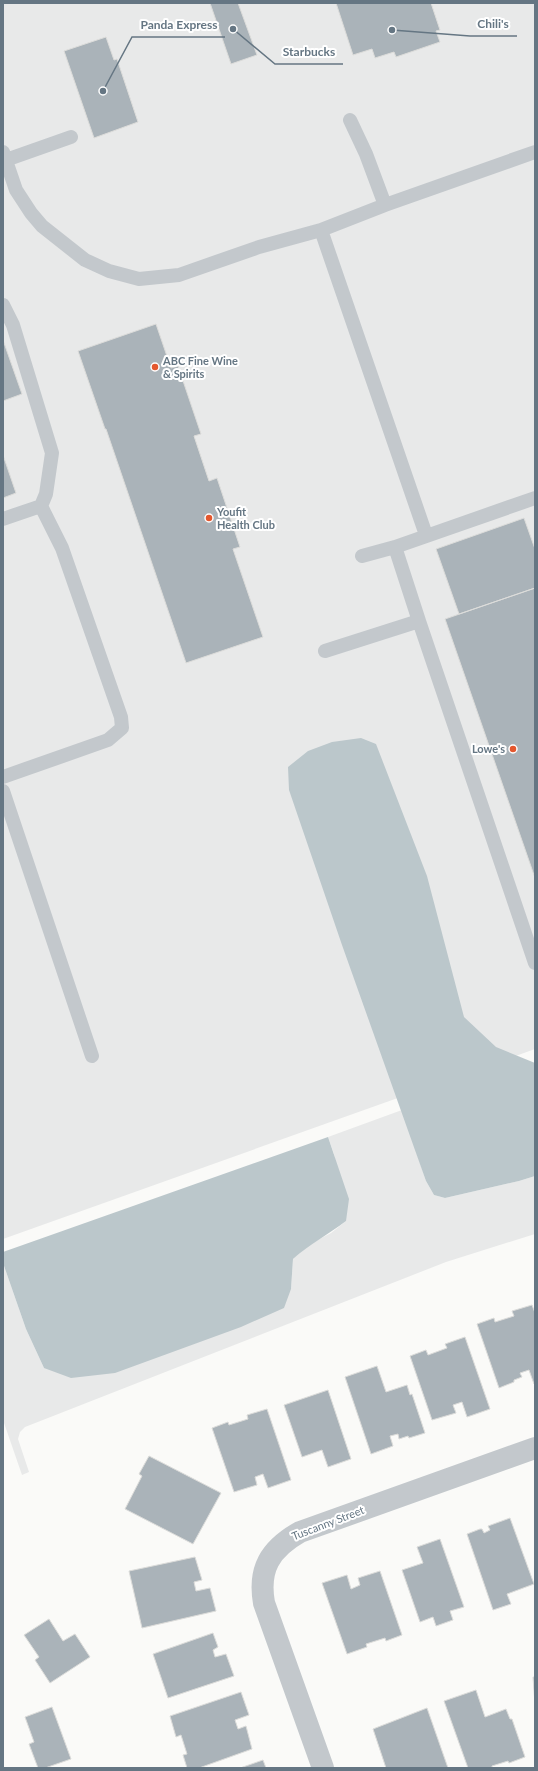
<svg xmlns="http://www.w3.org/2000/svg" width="538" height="1771" viewBox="0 0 538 1771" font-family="Lato,sans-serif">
  <rect width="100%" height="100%" fill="#fafaf8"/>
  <path fill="#e8e9e9" d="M3,3H535V1049L3,1239Z
    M402,1110L426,1181L434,1195L445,1198L519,1181L535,1176V1234L446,1262L25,1427L20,1432L18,1439L29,1472L22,1475L3,1420V1263L26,1329L44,1368L291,1289L293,1259L310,1244L331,1233L346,1221L334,1154L328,1137Z"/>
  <path fill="#bbc7cb" d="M361,738L376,744L427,876L464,1017L496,1047L535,1063V1176L519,1181L445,1198L434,1195L426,1181L342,945L289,790L288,767L308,751L332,742Z
    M328,1137L349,1199L346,1221C329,1234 310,1244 293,1259L291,1289L284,1308L241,1327L115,1373L71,1378L44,1368L26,1329L3,1263V1252Z"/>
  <path fill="#aab3b9" stroke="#dcdcda" d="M210,3H238L257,55L231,64Z
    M336,3H431L440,30L436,31L440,42L396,57L394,52L375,58L372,49L353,55Z
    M106,37L114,60L117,59L138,122L94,138L64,51Z
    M156,324L171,368L178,366L201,434L194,436L209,481L217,478L240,547L233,549L263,637L186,663L106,429H105L78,351Z
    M3,340L22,394L3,401Z
    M3,455L16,493L3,498Z
    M524,518L535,549V588L459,614L436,549Z
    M535,588V878L445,619Z
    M532,1305L535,1313V1383L534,1384L529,1370L520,1373L522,1377L514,1380V1382L499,1388L477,1324L494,1318L495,1322L514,1316L512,1311Z
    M465,1337L490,1409L467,1417L462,1402L453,1405L456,1413L432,1420L410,1356L426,1350L428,1355L447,1348L445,1344Z
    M377,1366L386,1392L407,1385L410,1395L412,1394L425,1433L409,1438L408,1436L399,1439L398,1434L390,1436L393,1446L371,1454L345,1377Z
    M328,1390L351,1459L328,1467L322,1450L302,1457L284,1405Z
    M267,1409L291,1480L268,1488L263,1474L255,1477L257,1485L234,1492L212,1428L228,1422L229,1425L248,1419L247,1415Z
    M149,1456L221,1493L193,1544L125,1509L142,1476L139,1474Z
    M510,1518L534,1584L507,1594L511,1604L493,1610L467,1534L480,1529H482L484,1533L490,1530L488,1526Z
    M440,1539L464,1607L450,1611L453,1620L436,1626L433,1617L420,1622L402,1570L423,1563L417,1547Z
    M195,1557L202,1580L194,1582L196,1591L210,1588L216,1611L142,1628L129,1571Z
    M380,1571L402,1635L386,1641L385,1638L366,1644L367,1647L347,1654L322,1583L347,1575L351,1589L360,1585L358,1578Z
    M49,1619L63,1641L75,1634L90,1657L50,1683L35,1660L39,1657L24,1635Z
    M213,1633L218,1647L213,1650L215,1657L226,1654L234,1676L168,1698L153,1654Z
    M533,1677H535V1704Z
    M476,1690L485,1717L506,1709L510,1719H512L525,1757L509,1763L508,1761L492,1766V1768H468L444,1701Z
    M241,1692L249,1715L235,1720L238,1729L246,1726L252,1749L199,1768H187L183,1755L187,1754L181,1735L176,1737L170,1716Z
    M52,1707L71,1759L45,1768H38L29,1744L34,1742L25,1717Z
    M427,1708L448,1768H386L373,1729Z
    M263,1760L266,1768H240Z"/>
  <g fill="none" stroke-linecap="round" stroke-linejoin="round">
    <path stroke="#c3c8cc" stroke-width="14" d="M350,120L366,154L385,205
      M3,152L16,190L31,213L42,226L85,260L109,271L139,279L179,275L259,247L321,230L385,205L535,152
      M3,161L71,137
      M321,230L426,535
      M3,305L13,325L52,453L46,494L41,506L3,519
      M362,556L395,547L535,498
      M419,621L535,963
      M325,651L419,621L395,547
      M3,777L108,740L122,728L121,717L62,548L41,506
      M3,791L92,1056"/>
    <path stroke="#c3c8cc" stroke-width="22" d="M323,1768L264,1603C258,1569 270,1549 300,1532L535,1448"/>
  </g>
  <g fill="#e4572e" stroke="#fff" stroke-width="1.5">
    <circle cx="155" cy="367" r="4"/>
    <circle cx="209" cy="518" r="4"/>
    <circle cx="513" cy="749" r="4"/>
  </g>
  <g text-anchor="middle" stroke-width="4" stroke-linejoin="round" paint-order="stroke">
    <g font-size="11" font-weight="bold" fill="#657683" stroke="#fff" text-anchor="start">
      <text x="163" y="365">ABC Fine Wine<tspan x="163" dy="13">&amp; Spirits</tspan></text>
      <text x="217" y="516">Youfit<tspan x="217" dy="13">Health Club</tspan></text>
      <text x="505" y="753" text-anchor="end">Lowe's</text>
    </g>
    <g font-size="11" fill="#657683" stroke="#fff">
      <text transform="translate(328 1523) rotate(-21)" y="4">Tuscanny Street</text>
    </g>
  </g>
  <path fill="none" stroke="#657683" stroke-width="1.5" d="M392 30L470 36H517M103 91L132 37H225M233 29L275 64H343"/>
  <g fill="#657683" stroke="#fff" stroke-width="1.5">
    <circle cx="392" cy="30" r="4"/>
    <circle cx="103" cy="91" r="4"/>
    <circle cx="233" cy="29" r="4"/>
  </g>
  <g font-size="12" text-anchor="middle" font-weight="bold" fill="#657683" stroke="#fff" stroke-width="4" stroke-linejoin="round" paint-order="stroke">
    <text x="493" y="28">Chili's</text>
    <text x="179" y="29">Panda Express</text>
    <text x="309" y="56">Starbucks</text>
  </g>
  <rect width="538" height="1771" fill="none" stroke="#657683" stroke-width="8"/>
</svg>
